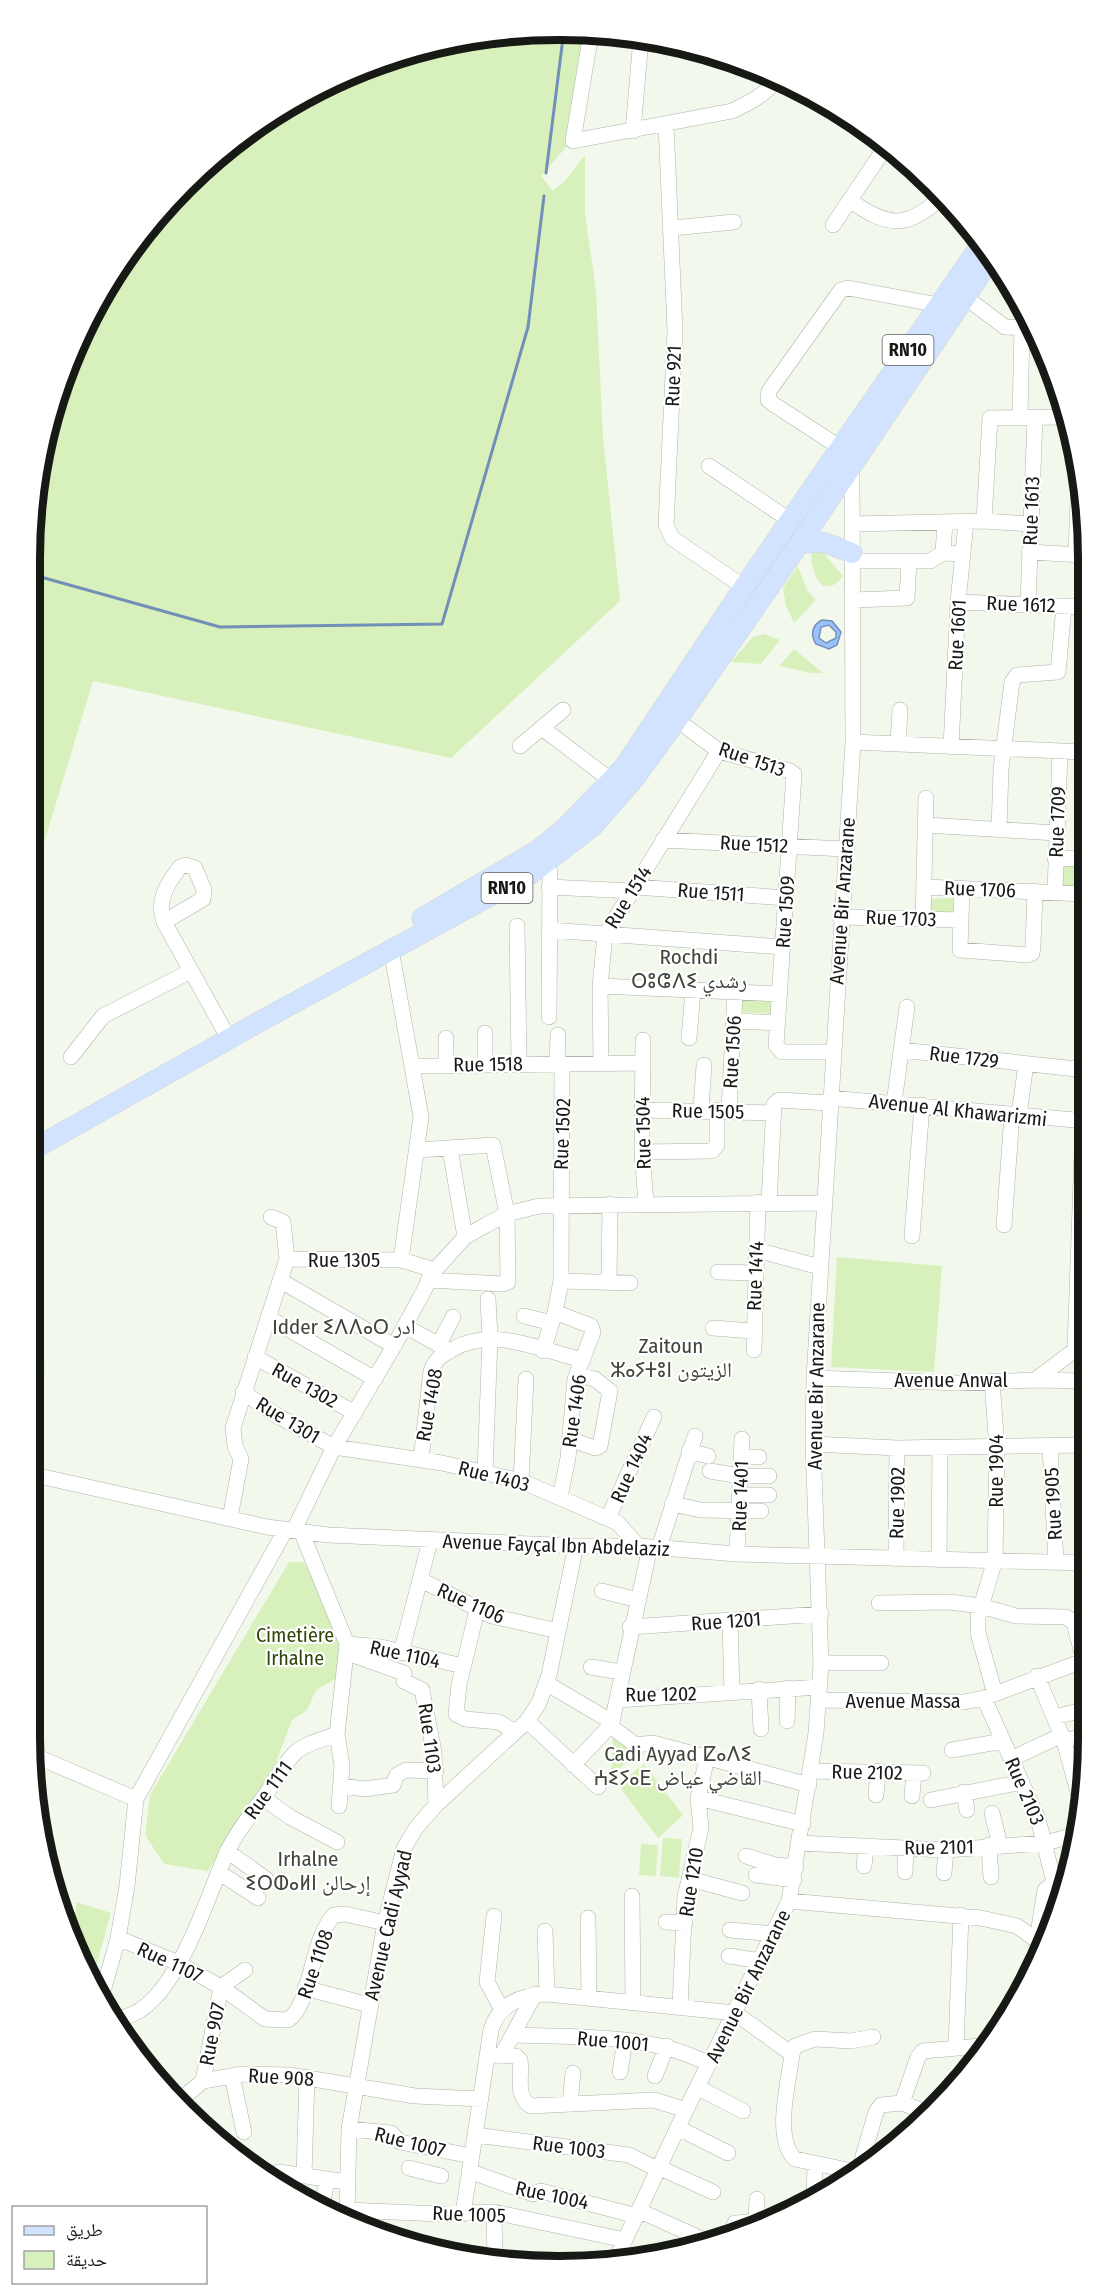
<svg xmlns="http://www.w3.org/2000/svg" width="1118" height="2296" viewBox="0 0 1118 2296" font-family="'Fira Sans Condensed','Noto Naskh Arabic','Noto Sans Tifinagh',sans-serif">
  <rect width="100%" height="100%" fill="#f2f8ec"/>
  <path fill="#d8f1bc" d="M559,30L590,33L568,145L541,176L553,191L565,181L585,155V213L596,291L603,437L620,601L451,758L93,681L30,889V559L40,455L70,356L119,265L185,185L265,119L357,70L456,40Z
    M811,544L818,546L843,576C837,584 833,587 823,586C811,574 811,560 811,544Z
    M798,566L807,590L816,600L794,623L786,606L783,588Z
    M764,634L780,640L761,664L731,662L753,637Z
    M794,649L823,673H811L779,666Z
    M1063,862L1085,864V888L1061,887Z
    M953,898V913H928V899Z
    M742,996L776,998L775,1014L741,1012Z
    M837,1257L942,1266L934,1372L831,1367Z
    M30,1335C50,1351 49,1386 30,1402Z
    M289,1562H304L340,1629L344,1648L336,1679L316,1690L307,1710L292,1720L273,1770L208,1871L164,1864L145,1835L150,1795Z
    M613,1737L634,1754L611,1778Z
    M644,1764L683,1815L658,1838L618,1785Z
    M663,1838L682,1839L679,1878L660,1876Z
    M641,1844L658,1845L656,1876L639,1875Z
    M77,1902L111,1913L94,1974L71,1931Z"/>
  <path fill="#99c2fd" stroke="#728fb7" stroke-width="1.5" fill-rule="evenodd" d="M822,620L832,621L841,632L837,645L829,649L816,644C810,635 812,625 822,620ZM829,625L836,632V638L826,643L819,638L821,627Z"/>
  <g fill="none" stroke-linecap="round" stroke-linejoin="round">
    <path stroke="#728fb7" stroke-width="3" d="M546,173L564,30
      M30,574L220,627L442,624L528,327L544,196"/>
    <g stroke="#aeb4a9" stroke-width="16">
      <path id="minor" d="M591,33L573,141L732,111C749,103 765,95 777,79
        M666,124L675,331L666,525L672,538L744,587
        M633,131L641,38
        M851,201C886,226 907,230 940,198
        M833,225L887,145
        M672,228L734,222
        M965,297L1005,327L1030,328
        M1020,416L1022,329
        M841,448L773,404L768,400L769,391L841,290L848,288L939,305
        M709,466L791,521
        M984,521L990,418L1064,417
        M852,524L984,521L1031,524
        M1029,552L1083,555
        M943,553L945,522
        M1076,554L1079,474
        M852,561H930L943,553L963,554
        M853,600L907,598L909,561
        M958,602L1084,607
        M1028,604L1035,417
        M677,720L719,751L790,771L794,774L776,1045L782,1052H833
        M542,728L612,781
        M853,742L1084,752
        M898,743L900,710
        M520,746L563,710
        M951,747L958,602L966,522
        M926,825L1056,833
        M999,830L1001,769L1012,682L1017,675L1058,672L1064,606
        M663,840L845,849
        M1055,858L1085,859
        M549,887L633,891
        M636,887L786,898
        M925,887L1085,894
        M962,888L960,950L1027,955L1032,953L1033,946L1035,891
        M1055,892L1060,752
        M840,917L961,920
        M923,919L926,798
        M164,922L203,899L204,890L195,868L186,865L180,867C167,884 156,901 164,922L229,1039
        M517,926L519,1063
        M550,930L783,947
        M391,949L421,1117L401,1260
        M600,986L780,994
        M549,1017L550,872
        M734,1021L778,1023
        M485,1033V1064
        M689,1038L693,991
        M643,1040L642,1152L646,1203
        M901,1050L1086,1070
        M71,1057L103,1016L191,971
        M601,1062L600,986L605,935L719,751
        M557,1064L558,1035
        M446,1065V1038
        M413,1066L643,1063
        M830,1098L1086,1121
        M894,1103L907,1007
        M642,1110L774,1113
        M701,1110L704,1065
        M729,1111L735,993
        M1019,1115L1026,1064
        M450,1149L465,1237
        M418,1150L493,1145L507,1214L508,1282L503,1284L428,1280
        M642,1152L712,1151L717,1145V1110
        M769,1202L774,1104L779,1100L829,1103
        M1004,1225L1012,1114
        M912,1236L922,1105
        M756,1250L820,1267
        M287,1259L401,1260L435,1270
        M718,1272L755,1273
        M281,1281L394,1346
        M561,1281L630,1283
        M609,1283L610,1204
        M555,1312L591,1326L593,1332L575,1379L568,1458L560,1497
        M524,1316L552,1323
        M269,1318L375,1379
        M405,1326L450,1351
        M713,1328L753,1331
        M439,1344L453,1317
        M754,1350L758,1202
        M1075,1350L1083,1123
        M543,1351L555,1312L561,1281L562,1063
        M255,1357L355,1413
        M814,1378L958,1383L1035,1380L1087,1381
        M1035,1380L1087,1341
        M992,1381L997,1448L995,1560L978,1617V1633L995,1694
        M243,1392L276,1415L334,1447L442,1463L521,1481L618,1523L638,1546
        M569,1439L595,1448L600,1446L610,1391L595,1379L577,1375
        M813,1444L897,1448L1087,1445
        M1050,1446L1056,1562
        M689,1451L708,1456
        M741,1457H759
        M421,1460L431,1371C435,1359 442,1355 453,1349C494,1326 540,1350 583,1360
        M710,1471L740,1476H769
        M485,1472L490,1338L488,1299
        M30,1474L267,1527L328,1535L576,1546H638L737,1554L1087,1563
        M521,1481L526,1379
        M740,1495H769
        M672,1504L701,1510L761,1511
        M230,1518L241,1459L235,1446L233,1428L287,1259L283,1222L271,1217
        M608,1518L654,1417
        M294,1530L334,1447L394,1346L435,1270L465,1237L486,1225L507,1214L539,1206L823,1203
        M301,1531L347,1644L337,1734L342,1766L339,1806
        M659,1548L695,1436
        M737,1554L742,1439
        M896,1559L897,1448
        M939,1560L940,1448
        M421,1580L492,1616L558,1631
        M602,1591L638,1600
        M879,1603L950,1602L981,1606L1016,1616L1066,1617L1074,1623L1084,1661
        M477,1610L459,1685L456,1714L465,1719L499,1722L515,1732
        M730,1620L732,1692
        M630,1627L821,1614
        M347,1644L381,1647L463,1666
        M347,1653L404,1673V1681L422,1690L434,1752L436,1805
        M401,1653L430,1541
        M821,1663H881
        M591,1667L621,1672
        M1037,1676L1064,1741L1081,1803
        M546,1683L612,1722L610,1726L636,1745L653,1743L809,1785
        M759,1689L761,1729
        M984,1698L1038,1819L1055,1886
        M617,1700L820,1687
        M819,1700L964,1702L984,1698L1088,1659
        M1054,1717L1088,1709
        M527,1721L598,1787
        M787,1721L788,1688
        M612,1722L650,1547
        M1064,1741L1088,1735
        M952,1750L1003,1741
        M33,1755L136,1799
        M1011,1759L1062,1735
        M573,1765L610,1726
        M811,1771L923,1773
        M342,1786L365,1789L393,1785L397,1775L406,1770L436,1771
        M964,1792L967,1810
        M876,1795L878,1771
        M912,1796L914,1773
        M263,1798L290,1817L337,1842
        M698,1798L803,1824
        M931,1800L1022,1782
        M992,1813L1000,1845
        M799,1843L946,1850L1046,1843L1078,1834
        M989,1845L991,1877
        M227,1851L266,1879
        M746,1856L775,1865L796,1867
        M864,1866L866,1847
        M905,1872L906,1848
        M220,1873L258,1898
        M944,1873L946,1850
        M756,1875L794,1880
        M690,1879L742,1893
        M632,1896L633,2002
        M789,1901L981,1918L1017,1926L1044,1946
        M494,1916L487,1982L502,2010
        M588,1918L589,1998
        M666,1922L685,1923
        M730,1930L775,1934
        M545,1931L547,1994
        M118,1938L178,1963L221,1987L265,2019L288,2020C312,2004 310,1940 334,1915L345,1914L385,1923
        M1037,1940L1045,1890L1050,1886L1064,1887
        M729,1956L761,1961
        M221,1987L245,1970
        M305,1988L369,2005
        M103,1991L118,1938L127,1886L136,1799L286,1529
        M680,2007L685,1897L701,1828L698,1798L707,1758
        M117,2018C174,2016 208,1892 228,1850C238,1830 251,1814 264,1797C274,1783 283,1764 296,1752C306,1743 324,1739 337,1734
        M514,2035C580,2038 649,2033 709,2064
        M956,2047L961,1915
        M487,2055L516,2056L520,2060C523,2075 514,2096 531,2106L654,2100L686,2110
        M501,2056L535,1994
        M620,2072L625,2040
        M232,2076L244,2132
        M655,2076L667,2046
        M203,2081L243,2074L289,2075L415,2096L481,2099
        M203,2081L221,1987
        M697,2087L743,2111
        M179,2101L203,2081
        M902,2103L918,2057L923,2051L981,2046
        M570,2104L573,2073
        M678,2128L728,2153
        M349,2129L391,2133L400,2142L471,2156
        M475,2135L629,2155L659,2170
        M409,2168L441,2176
        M660,2168L713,2192
        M859,2170L876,2112L881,2105L902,2103L928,2113
        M469,2171L533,2194L541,2191L637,2216
        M857,2172L795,2159C773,2138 789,2082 792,2054L795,2046L815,2039L851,2041L873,2037
        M304,2176L307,2077
        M269,2177L279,2172L346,2182
        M814,2198L815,2164
        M322,2205L327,2181
        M347,2210L441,2214L494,2212L625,2240
        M640,2211L702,2239
        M494,2212L495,2257
        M463,2214L491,2030C499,2003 522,1995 547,1994L735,2013L792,2054
        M347,2215L349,2129L385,1923L404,1848L416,1828L436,1805L527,1721L539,1703L549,1675L576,1546
        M732,2230L735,2223L749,2222L756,2218L757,2199
        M615,2261L686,2110L789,1901L816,1733L821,1663L813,1444L814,1378L853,742L852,477L844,466"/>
    </g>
    <g stroke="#d5d6d5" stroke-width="21">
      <path id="major" d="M800,543L823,542L852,553
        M422,918L538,850L566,827L624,767L744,587L982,243
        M30,1151L259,1022L532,873L592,827L634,779L677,720L800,543L991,259"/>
    </g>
    <use href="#minor" stroke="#fff" stroke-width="15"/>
    <use href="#major" stroke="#d1e3fe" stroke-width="20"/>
  </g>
  <g text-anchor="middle" stroke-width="4.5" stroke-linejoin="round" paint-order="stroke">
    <g fill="#fff" stroke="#5d5e5b" stroke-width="1.5">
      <rect x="882.5" y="335" width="51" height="30" rx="4.5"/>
      <rect x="481.5" y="873" width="51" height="30" rx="4.5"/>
    </g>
    <g font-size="18" font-weight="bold" fill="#171915">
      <text x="908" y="356">RN10</text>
      <text x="507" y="894">RN10</text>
    </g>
    <g font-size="20" fill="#171915" stroke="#fff">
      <text transform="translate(673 376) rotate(-88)" y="7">Rue 921</text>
      <text transform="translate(1031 511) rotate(-88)" y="7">Rue 1613</text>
      <text transform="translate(1021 604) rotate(2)" y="7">Rue 1612</text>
      <text transform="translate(957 635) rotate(-87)" y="7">Rue 1601</text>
      <text transform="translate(752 759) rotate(19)" y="7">Rue 1513</text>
      <text transform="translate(1057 822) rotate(-88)" y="7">Rue 1709</text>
      <text transform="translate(754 844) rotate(3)" y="7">Rue 1512</text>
      <text transform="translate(980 889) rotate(2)" y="7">Rue 1706</text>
      <text transform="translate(711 892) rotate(4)" y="7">Rue 1511</text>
      <text transform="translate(628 897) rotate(-58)" y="7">Rue 1514</text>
      <text transform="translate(842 901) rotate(-86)" y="7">Avenue Bir Anzarane</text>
      <text transform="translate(785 912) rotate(-86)" y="7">Rue 1509</text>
      <text transform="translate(901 918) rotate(2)" y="7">Rue 1703</text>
      <text transform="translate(732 1052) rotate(-87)" y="7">Rue 1506</text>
      <text transform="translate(964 1057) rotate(7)" y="7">Rue 1729</text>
      <text transform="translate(488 1064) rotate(-1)" y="7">Rue 1518</text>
      <text transform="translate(958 1110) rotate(6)" y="7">Avenue Al Khawarizmi</text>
      <text transform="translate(708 1111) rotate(1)" y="7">Rue 1505</text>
      <text transform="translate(643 1133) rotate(-91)" y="7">Rue 1504</text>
      <text transform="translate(562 1134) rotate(-88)" y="7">Rue 1502</text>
      <text x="344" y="1267">Rue 1305</text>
      <text transform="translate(755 1276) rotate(-88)" y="7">Rue 1414</text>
      <text x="951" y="1387">Avenue Anwal</text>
      <text transform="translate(305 1385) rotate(29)" y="7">Rue 1302</text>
      <text transform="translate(816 1386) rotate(-89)" y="7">Avenue Bir Anzarane</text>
      <text transform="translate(429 1405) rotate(-80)" y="7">Rue 1408</text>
      <text transform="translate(574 1411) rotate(-82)" y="7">Rue 1406</text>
      <text transform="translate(288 1420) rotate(31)" y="7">Rue 1301</text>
      <text transform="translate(631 1468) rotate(-66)" y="7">Rue 1404</text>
      <text transform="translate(996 1471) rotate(-90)" y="7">Rue 1904</text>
      <text transform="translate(494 1476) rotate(14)" y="7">Rue 1403</text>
      <text transform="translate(740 1496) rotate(-88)" y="7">Rue 1401</text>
      <text transform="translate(897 1503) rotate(-89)" y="7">Rue 1902</text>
      <text transform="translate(1053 1504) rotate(-93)" y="7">Rue 1905</text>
      <text transform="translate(556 1545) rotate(2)" y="7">Avenue Fayçal Ibn Abdelaziz</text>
      <text transform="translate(471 1603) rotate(24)" y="7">Rue 1106</text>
      <text transform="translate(726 1621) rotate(-4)" y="7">Rue 1201</text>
      <text transform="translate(405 1654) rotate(12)" y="7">Rue 1104</text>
      <text transform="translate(661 1694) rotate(-1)" y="7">Rue 1202</text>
      <text x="903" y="1708">Avenue Massa</text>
      <text transform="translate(430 1738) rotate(82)" y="7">Rue 1103</text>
      <text transform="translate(867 1772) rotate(1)" y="7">Rue 2102</text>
      <text transform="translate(268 1790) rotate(-54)" y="7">Rue 1111</text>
      <text transform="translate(1025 1791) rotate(67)" y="7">Rue 2103</text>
      <text transform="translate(939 1847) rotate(-1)" y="7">Rue 2101</text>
      <text transform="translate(691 1882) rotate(-81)" y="7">Rue 1210</text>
      <text transform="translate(388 1925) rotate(-77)" y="7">Avenue Cadi Ayyad</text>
      <text transform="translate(170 1962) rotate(25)" y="7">Rue 1107</text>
      <text transform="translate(315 1964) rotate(-71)" y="7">Rue 1108</text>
      <text transform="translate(748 1986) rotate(-64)" y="7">Avenue Bir Anzarane</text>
      <text transform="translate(212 2034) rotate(-79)" y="7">Rue 907</text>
      <text transform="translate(613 2041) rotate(5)" y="7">Rue 1001</text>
      <text transform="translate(281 2077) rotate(3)" y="7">Rue 908</text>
      <text transform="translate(410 2142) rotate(14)" y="7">Rue 1007</text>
      <text transform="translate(569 2147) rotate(7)" y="7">Rue 1003</text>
      <text transform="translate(552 2195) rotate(12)" y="7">Rue 1004</text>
      <text transform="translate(469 2214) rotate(2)" y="7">Rue 1005</text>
    </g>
    <g font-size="20" fill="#304709" stroke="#fff">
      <text x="295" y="1642">Cimetière<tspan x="295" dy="23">Irhalne</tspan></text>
    </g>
    <g font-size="21" fill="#40443b" stroke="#fff">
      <text x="689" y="964">Rochdi<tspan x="689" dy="24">ⵔⵓⵛⴷⵉ رشدي</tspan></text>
      <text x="344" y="1334">Idder ⵉⴷⴷⴰⵔ ادر</text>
      <text x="671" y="1353">Zaitoun<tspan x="671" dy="24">ⵣⴰⵢⵜⵓⵏ الزيتون</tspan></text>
      <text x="678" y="1761">Cadi Ayyad ⵇⴰⴷⵉ<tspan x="678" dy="24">ⵄⵉⵢⴰⴹ القاضي عياض</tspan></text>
      <text x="308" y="1866">Irhalne<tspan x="308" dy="24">ⵉⵔⵀⴰⵍⵏ إرحالن</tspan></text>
    </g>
  </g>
  <path d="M0 0H1118V2296H0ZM558 40H560A518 518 0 0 1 1078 558V1738A518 518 0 0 1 560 2256H558A518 518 0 0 1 40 1738V558A518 518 0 0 1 558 40Z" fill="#fff" fill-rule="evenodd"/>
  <path fill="none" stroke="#171915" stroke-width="8" d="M558 40H560A518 518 0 0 1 1078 558V1738A518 518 0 0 1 560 2256H558A518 518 0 0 1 40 1738V558A518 518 0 0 1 558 40Z"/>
  <rect x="12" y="2206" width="195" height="78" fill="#ffffff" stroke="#a2a3a1" stroke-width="1.5"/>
  <rect x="24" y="2226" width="30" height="9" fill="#d1e3fe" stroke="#a2a3a1" stroke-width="1.5"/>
  <text x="66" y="2236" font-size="18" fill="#171915">طريق</text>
  <rect x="24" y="2251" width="30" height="18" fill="#d8f1bc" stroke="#a2a3a1" stroke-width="1.5"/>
  <text x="66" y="2266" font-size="18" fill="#171915">حديقة</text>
</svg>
